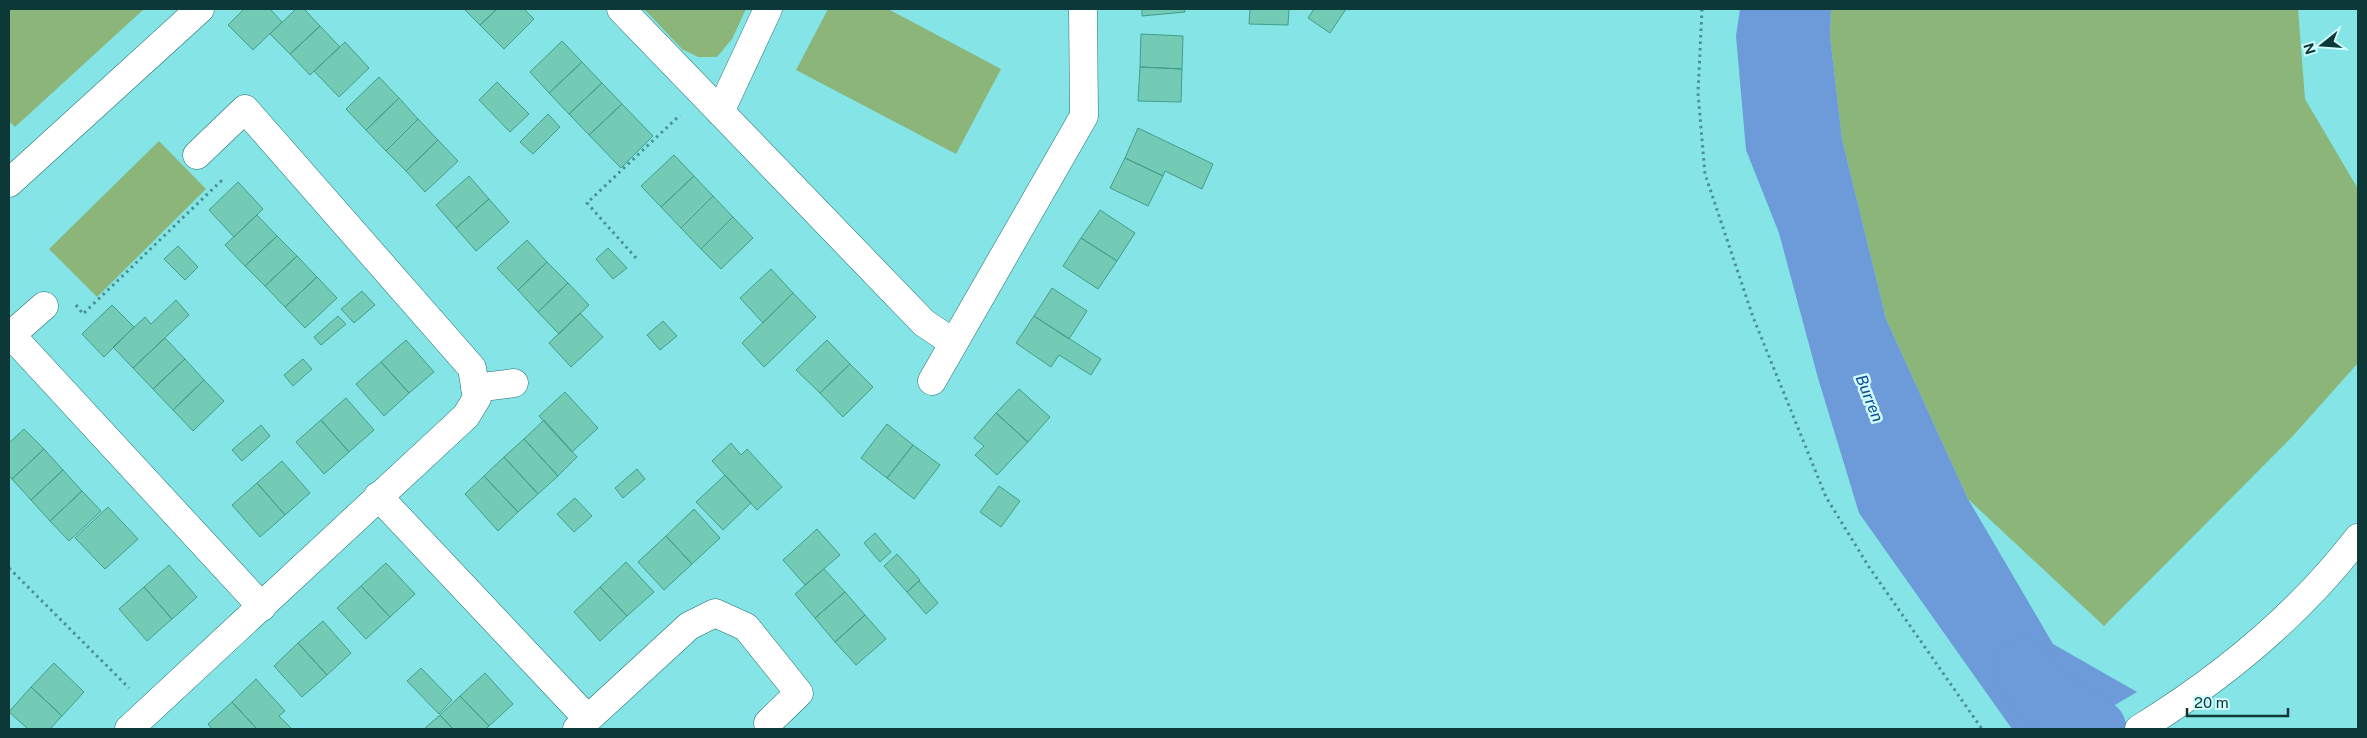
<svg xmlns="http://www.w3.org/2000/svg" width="2367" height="738" viewBox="0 0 2367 738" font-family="'Public Sans',sans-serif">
  <rect width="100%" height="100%" fill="#84e4e6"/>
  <path fill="#8bb579" d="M9,9H144L15,127L9,121Z
    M644,9H746L732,39L717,57H698L682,49Z
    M828,9H888L1001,69L956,154L796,70Z
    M1831,9H2298L2305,99L2358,189V363L2291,438L2104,626L1968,499L1886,319L1842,139L1830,36Z
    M159,141L206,189L97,297L49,249Z"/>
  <path fill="#6d9ad8" d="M1740,9H1831L1830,36L1842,139L1886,319L1968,499L2053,644L2137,692L2074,729H2012L1859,513L1818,378L1779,233L1746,150L1736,36Z"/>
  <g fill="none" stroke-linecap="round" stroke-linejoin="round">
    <path stroke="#6d9ad8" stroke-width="61" d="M2023,669L2041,694L2096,729"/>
  </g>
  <path fill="#73cbb6" stroke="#439d8a" d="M244,9H270L282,22L253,50L228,25Z
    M296,9H304L320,26L290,54L270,34Z
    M464,9H497L480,25Z
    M497,9H524L534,19L504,49L480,25Z
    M1142,9H1184L1185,12L1142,16Z
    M1250,9H1289L1288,25L1249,24Z
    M1314,9H1346L1330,33L1308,18Z
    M320,26L340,47L310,75L290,54Z
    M1141,34L1183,36L1182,69L1140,67Z
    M562,41L582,62L549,93L530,72Z
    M345,42L369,68L339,97L314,71Z
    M582,62L602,83L569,114L549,93Z
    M1140,67L1182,69L1181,102L1138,101Z
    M379,77L399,98L366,130L346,109Z
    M497,82L529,114L510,132L479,100Z
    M602,83L622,104L589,135L569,114Z
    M399,98L418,119L386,151L366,130Z
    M622,104L653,136L621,168L589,135Z
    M548,114L560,127L533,154L520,142Z
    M418,119L438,140L406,171L386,151Z
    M1138,128L1213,164L1202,189L1165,171L1163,176L1125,158Z
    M438,140L458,161L425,192L406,171Z
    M674,155L694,176L661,207L641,186Z
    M1125,158L1163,176L1148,206L1110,188Z
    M469,176L489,199L456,228L436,205Z
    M694,176L713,196L681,228L661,207Z
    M238,182L263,209L234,237L209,210Z
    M713,196L733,217L701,249L681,228Z
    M489,199L509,222L476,251L456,228Z
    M1100,210L1135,233L1117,261L1081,238Z
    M257,215L277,236L245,266L225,245Z
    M733,217L753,238L721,269L701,249Z
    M277,236L297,256L265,286L245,266Z
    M1081,238L1117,261L1098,289L1063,266Z
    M527,240L547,262L518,290L497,268Z
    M178,246L198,267L185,280L164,259Z
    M608,248L627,268L613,279L596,259Z
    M297,256L317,277L285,307L265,286Z
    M547,262L568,283L538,312L518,290Z
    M771,269L793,293L763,323L740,298Z
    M317,277L337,298L305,328L285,307Z
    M568,283L589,305L559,334L538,312Z
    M1052,288L1087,311L1069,339L1034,316Z
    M362,291L375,305L354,323L341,309Z
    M793,293L816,317L764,367L742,343Z
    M176,300L189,315L133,368L113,347L145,317L151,324Z
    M112,305L134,327L104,357L82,334Z
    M580,313L603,337L571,367L549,343Z
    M338,316L346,324L321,345L314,337Z
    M1034,316L1101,359L1091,375L1059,355L1051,367L1016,343Z
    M663,321L677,336L660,350L647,335Z
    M165,338L185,359L153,389L133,368Z
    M406,340L434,372L409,393L381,362Z
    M827,340L850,364L820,393L796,370Z
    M185,359L204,380L173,410L153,389Z
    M303,359L312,369L293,386L284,375Z
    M381,362L409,393L384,416L356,384Z
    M850,364L873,387L843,417L820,393Z
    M204,380L224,401L193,431L173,410Z
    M1019,389L1050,417L1028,442L996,413Z
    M565,392L598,428L572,452L539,416Z
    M346,398L374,430L349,452L321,420Z
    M996,413L1028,442L997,475L975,455L984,446L974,438Z
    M321,420L349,452L324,474L296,442Z
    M544,420L577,457L558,476L524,439Z
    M887,424L913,445L887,478L861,458Z
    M261,425L270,436L242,461L232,450Z
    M24,429L44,449L12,479L9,476V443Z
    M524,439L558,476L538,494L504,457Z
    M731,443L741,455L747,449L782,487L757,510L712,461Z
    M913,445L940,465L914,499L887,478Z
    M44,449L63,470L31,500L12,479Z
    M504,457L538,494L518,512L484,476Z
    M282,461L310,493L285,515L257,483Z
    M637,469L645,479L623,498L615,488Z
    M63,470L82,491L50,521L31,500Z
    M725,475L751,503L723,530L696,502Z
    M484,476L518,512L498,531L465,494Z
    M257,483L285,515L260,537L232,505Z
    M999,486L1020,501L1001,527L980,512Z
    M82,491L101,511L69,541L50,521Z
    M575,498L592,516L574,532L557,514Z
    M108,507L138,539L105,569L75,538Z
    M694,509L720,538L692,564L666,536Z
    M817,529L840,555L805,585L783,560Z
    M875,533L891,552L880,562L864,543Z
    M666,536L692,564L664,590L638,562Z
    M897,554L920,580L907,592L884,566Z
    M626,562L654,592L627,616L600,587Z
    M386,563L415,594L390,617L361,586Z
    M169,565L197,597L172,619L144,587Z
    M824,569L845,592L815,618L795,594Z
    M919,581L938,603L926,614L907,592Z
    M361,586L390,617L366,639L337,608Z
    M144,587L172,619L147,641L119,609Z
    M600,587L627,616L600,641L574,612Z
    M845,592L865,615L835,642L815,618Z
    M865,615L886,639L856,665L835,642Z
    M323,621L351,653L327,675L298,643Z
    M298,643L327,675L302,697L274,666Z
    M54,663L84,692L62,716L31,687Z
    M421,668L452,700L439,714L407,681Z
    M485,673L513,704L489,726L460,696Z
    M256,679L285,711L279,716L292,729H257L232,702Z
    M31,687L62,716L50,729H28L9,712Z
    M460,696L489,726L486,729H453L440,715Z
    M232,702L257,729H212L208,724Z
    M440,715L453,729H424Z"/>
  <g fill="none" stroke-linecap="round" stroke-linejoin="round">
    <g stroke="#236f71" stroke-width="29">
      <path id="street" d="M621,9L924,323L954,343
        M720,112L768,9
        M9,183L200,9
        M44,306L11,335L262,607
        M932,381L1084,116L1083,9
        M475,388L514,383
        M378,496L588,719
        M129,729L466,416L477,398L472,368L245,109L197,155
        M577,729L689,626L715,613L746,627L799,693L768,723
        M2139,729C2222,678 2298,616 2358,538"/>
    </g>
    <path stroke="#4a9091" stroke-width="3" stroke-dasharray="2.5 4" stroke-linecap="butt" d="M1702,9L1698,93L1705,174L1753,317L1826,497L1869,567L1982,729
      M636,258L587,203L680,115
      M76,305L83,314L221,181L218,178
      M9,568L129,688"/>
    <use href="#street" stroke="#fff" stroke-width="28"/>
  </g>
  <g text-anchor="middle" stroke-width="5" stroke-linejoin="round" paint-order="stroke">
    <g font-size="16" font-style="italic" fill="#104b95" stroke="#d0fcfd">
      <text transform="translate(1870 398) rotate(68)" y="6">Burren</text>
    </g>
  </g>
  <rect width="2367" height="738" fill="none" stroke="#0d3838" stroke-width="20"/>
  <g transform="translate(2322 45) rotate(253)" stroke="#d0fcfd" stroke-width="4" paint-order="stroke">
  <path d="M0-4L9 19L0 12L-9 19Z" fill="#0d3838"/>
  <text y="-8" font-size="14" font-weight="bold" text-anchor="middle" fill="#0d3838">N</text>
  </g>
  <path d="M2187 708v8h101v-8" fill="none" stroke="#0d3838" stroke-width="2.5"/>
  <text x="2194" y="708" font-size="15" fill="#0d3838" stroke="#d0fcfd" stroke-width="4" paint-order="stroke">20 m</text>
</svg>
